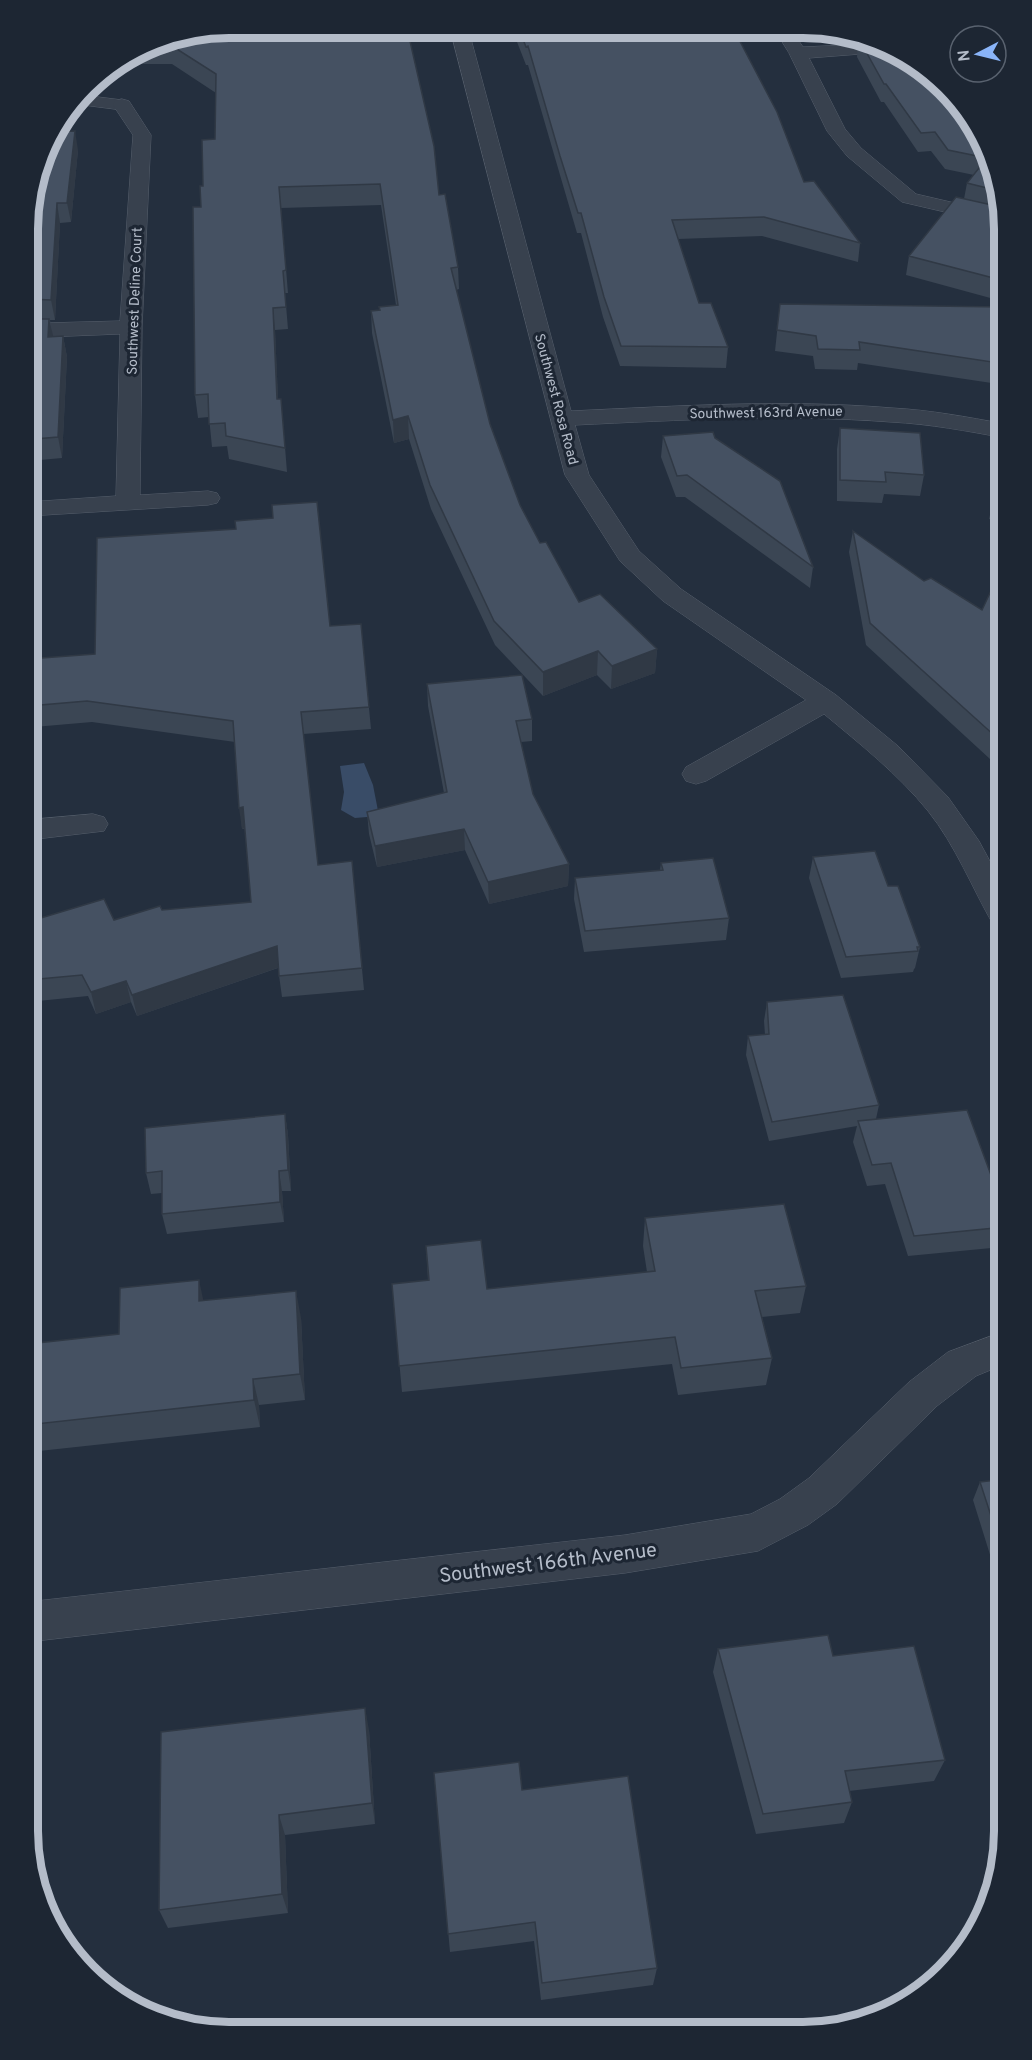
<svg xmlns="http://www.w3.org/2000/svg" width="1032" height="2060" viewBox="0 0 1032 2060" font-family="Overpass,sans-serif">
  <rect width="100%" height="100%" fill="#242f3e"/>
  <path fill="#394c67" d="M364,763L373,785L379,816L355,818L341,810L344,792L340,766Z"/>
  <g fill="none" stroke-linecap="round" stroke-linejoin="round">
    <g stroke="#565f6c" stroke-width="1">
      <path id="service" d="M82,95L122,100L128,101L131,105L128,109L122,110L75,104Z"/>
    </g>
    <g stroke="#565f6c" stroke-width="1">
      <path id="minor" d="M450,28H468L571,411C678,406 785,399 892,408C930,410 967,417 1005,424V438C967,431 930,424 891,422C786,414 680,420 575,425L589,475L639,551L681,589L836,695L898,746L948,797L979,841L1005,889V929L994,926C972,888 956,846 928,811C898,774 860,744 824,714L706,781L696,784L686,781L682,774L686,767L806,700L663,601L620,561L565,475Z
        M775,30L792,31L803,47L869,44L886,52L809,58L845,129L861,148L916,194L1002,214L1005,226L902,202L847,156L827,131L789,53Z
        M122,99L129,101L151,135L142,327L140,495L208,491L217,493L220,498L217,503L208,505L28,516V502L116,496L120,334L45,337L29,333V321L45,323L120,321L133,135L113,105L115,101Z
        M93,814L104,817L108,824L104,831L28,840V820Z
        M1005,1331V1364L976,1376L937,1406L837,1504L808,1525L758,1551L625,1573L27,1642V1602L625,1535L751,1514L780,1499L809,1478L909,1382L948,1352Z"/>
    </g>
    <use href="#service" fill="#38414e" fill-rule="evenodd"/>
    <use href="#minor" fill="#38414e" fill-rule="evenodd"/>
  </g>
  <path fill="#3b4654" d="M229,27L439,195L458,267L459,289L456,290L490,424L520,505L540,543L579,602L657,649L655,673L611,689L597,675L543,696L495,645L431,509L409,439L394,443L372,333L371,311L379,310L396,305L381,205L281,208L288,293H285L288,329L275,330L278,399L283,422L287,472L229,459L227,446L212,447L209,417L198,418L195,395L201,207L203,186L215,139L216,93L172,64H117L152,42Z
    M512,29L734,30L804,182L860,243L858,262L762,236L678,239L699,303L728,347L726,368L620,366L603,317L581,233H577L560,175L528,65H526Z
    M843,31L936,77L994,164L1005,229V302L906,275L909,256L964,199L967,183L974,175L945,169L931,151L918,152L884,102H881L857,57L858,42L849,43Z
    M78,150L71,222L60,223L55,320H50L53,337L63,336L67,357L62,458L40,460L39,479L28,480L29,203Z
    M780,304L1005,307V385L858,363L857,370L815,369L813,356L775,351Z
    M840,428L924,475L920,496L884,494L882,503L837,501V449Z
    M663,436L715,438L813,567L810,588L685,497H676L661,457Z
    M1005,477V523L989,519L994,498Z
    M853,531L1005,640V753L990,759L866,645L849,552Z
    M361,624L371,729L303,734L318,865L354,883L364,990L282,997L278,968L137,1016L131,1002L96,1014L88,996L28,1002V909L35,920H114L162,910L251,902L245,829H242L235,742L92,722L34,727L33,746L28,747V659L95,654L330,626Z
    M427,684L532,719V741L521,742L533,794L569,864L568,886L489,904L465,850L377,867L369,834L367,812L444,793L428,706Z
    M813,857L888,886L920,947L915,968L914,969L913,972L841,978L809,878Z
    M661,863L729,918L726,940L584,952L574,899L575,878L660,870Z
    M767,1002L879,1105L876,1119L1005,1213V1240L1002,1247L908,1256L885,1184L867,1186L853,1142L857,1126L769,1141L746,1055L748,1036L765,1035L764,1021Z
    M285,1114L288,1135L291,1191H282L284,1222L167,1234L162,1214V1193L151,1194L146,1173Z
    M645,1218L806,1286L800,1313L762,1317L772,1358L766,1385L678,1395L672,1364L402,1392L392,1284L428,1281L426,1246L487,1289L647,1272L643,1246Z
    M204,1300L301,1318L305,1400L259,1405L260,1427L30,1452L29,1457H27L28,1306L37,1330L36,1343L119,1334Z
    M1005,1479V1590H1001L973,1500L980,1482Z
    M718,1649L833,1656L945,1760L934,1781L849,1791L852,1802L844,1823L756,1834L713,1672Z
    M369,1730L375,1824L285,1835L288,1913L168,1928L159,1910Z
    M434,1773L522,1790L657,1968L653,1985L541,2000L534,1941L450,1952Z"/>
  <path fill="#303945" d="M75,131L78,150L71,222L67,203Z
    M57,203L60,223L55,320L51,300Z
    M273,308L275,330L279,422L277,399Z
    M49,319L54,339L48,337Z
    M63,336L67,357L62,458L58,437Z
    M408,416L409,439L394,443L393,420Z
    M35,439L40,460L39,479L34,458Z
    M1005,621V639L992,628Z
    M657,649L655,673L611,689L612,666Z
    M598,651L597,675L543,696V672Z
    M29,706L34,727L33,746L28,726Z
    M1005,734V753L990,759L996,737Z
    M243,807L246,828L242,829L239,808Z
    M464,829L465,850L377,867L375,846Z
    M569,864L568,886L489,904L488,882Z
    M32,909L38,930L31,921Z
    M277,946L280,967L137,1016L132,995Z
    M126,981L131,1002L96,1014L91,992Z
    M285,1114L288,1135L291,1191L288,1170Z
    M279,1171L282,1191L284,1222L280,1202Z
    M199,1280L205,1308L199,1301Z
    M296,1291L301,1318L305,1400L300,1374Z
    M28,1306L37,1330L34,1371L27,1354Z
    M253,1379L259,1405L260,1427L254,1400Z
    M27,1446L30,1452L29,1457L27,1452Z
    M365,1708L369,1730L375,1824L372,1803Z
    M279,1815L285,1835L288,1913L282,1894Z"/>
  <path fill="#455162" stroke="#303945" stroke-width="1.5" d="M229,27L407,28L434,146L439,195L445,194L458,267L451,268L490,424L520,505L540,543L546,542L579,602L600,594L657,649L612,666L598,651L543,672L494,621L430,485L408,416L393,420L371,311L380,310L379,307L398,305L380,184L279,187L286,270L283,271L286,307L273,308L277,399H281L285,448L226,436L225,423L209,424L208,394L195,395L193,207H201L200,186H203L202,140L215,139L216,74L169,44H149L152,42Z
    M519,29L734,30L777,112L804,182L814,181L860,243L764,217L672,220L699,303H711L728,347L621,346L604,297L581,213H578L560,156L528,46L526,47Z
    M859,39L936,77L994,164L999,191L967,183L987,158L948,150L935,132L921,133L886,84H884Z
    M75,131L67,203H57L51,300L29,299V203L48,139L54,132Z
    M956,197L1001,207L1005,229V281L909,256Z
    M780,304L1005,307V364L859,342L860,350L818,349L816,336L777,330Z
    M29,316L40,319H49L48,337L63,336L58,437L35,439L34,458H28Z
    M840,428L920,433L924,475L885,472L886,482L840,480Z
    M713,432L715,438L780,481L813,567L687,475L677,476L663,436Z
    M1005,477V501L994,498Z
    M317,502L330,626L361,624L369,707L301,712L318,865L352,861L362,968L279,976L277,946L132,995L126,981L91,992L82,975L28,980V909H32L31,921L104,899L114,920L160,906L162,910L251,902L243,807L239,808L233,721L87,701L29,706L28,719V659L95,654L97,538L236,529L235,521L273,518L272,505Z
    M853,531L924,581L931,578L982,610L1005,561V621L992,628L1005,640V734L996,737L870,623Z
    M522,675L532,719L516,721L533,794L569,864L488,882L464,829L375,846L367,812L447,792L427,684Z
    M875,851L888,886H898L920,947H917L918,951L846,957L813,857Z
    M713,858L729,918L585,931L575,878L663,870L661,863Z
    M843,995L879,1105L772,1122L748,1036L769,1034L767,1002Z
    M967,1110L1005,1213V1227L914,1236L891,1163L872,1165L858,1121Z
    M285,1114L288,1170L279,1171L280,1202L162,1214V1171L146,1173L145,1128Z
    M784,1204L806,1286L755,1291L772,1358L681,1368L675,1337L399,1366L392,1284L429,1280L426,1246L481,1240L487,1289L655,1271L645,1218Z
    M199,1280V1301L296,1291L300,1374L253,1379L254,1400L27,1425L28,1344L119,1334L120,1288Z
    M1005,1479V1559L980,1482Z
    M828,1635L833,1656L914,1646L945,1760L845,1771L852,1802L763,1814L718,1649Z
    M365,1708L372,1803L279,1815L282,1894L159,1910L161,1732Z
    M519,1762L522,1790L628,1776L657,1968L542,1983L535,1922L448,1934L434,1773Z"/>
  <g text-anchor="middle" stroke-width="6" stroke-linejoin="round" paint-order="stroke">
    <g font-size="14" fill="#b4bcc9" stroke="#1d2633">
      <text transform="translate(134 301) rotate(-88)" y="5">Southwest Deline Court</text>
      <text transform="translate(557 399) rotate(75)" y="5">Southwest Rosa Road</text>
      <text transform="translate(766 412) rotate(-1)" y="5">Southwest 163rd Avenue</text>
    </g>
    <g font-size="20" fill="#b4bcc9" stroke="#1d2633">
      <text transform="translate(548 1562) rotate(-7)" y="7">Southwest 166th Avenue</text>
    </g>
  </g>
  <path d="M0 0H1032V2060H0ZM229 38H803A191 191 0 0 1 994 229V1831A191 191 0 0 1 803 2022H229A191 191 0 0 1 38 1831V229A191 191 0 0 1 229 38Z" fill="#1d2633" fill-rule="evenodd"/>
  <path fill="none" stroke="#b4bcc9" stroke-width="8" d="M229 38H803A191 191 0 0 1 994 229V1831A191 191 0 0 1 803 2022H229A191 191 0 0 1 38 1831V229A191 191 0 0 1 229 38Z"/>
  <g transform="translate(978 54) rotate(263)"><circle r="28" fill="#1d2633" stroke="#59626f" stroke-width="1.5"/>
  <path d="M0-4.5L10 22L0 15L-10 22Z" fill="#8ab4f8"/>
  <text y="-9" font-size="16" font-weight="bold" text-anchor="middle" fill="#b4bcc9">N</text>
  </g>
</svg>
